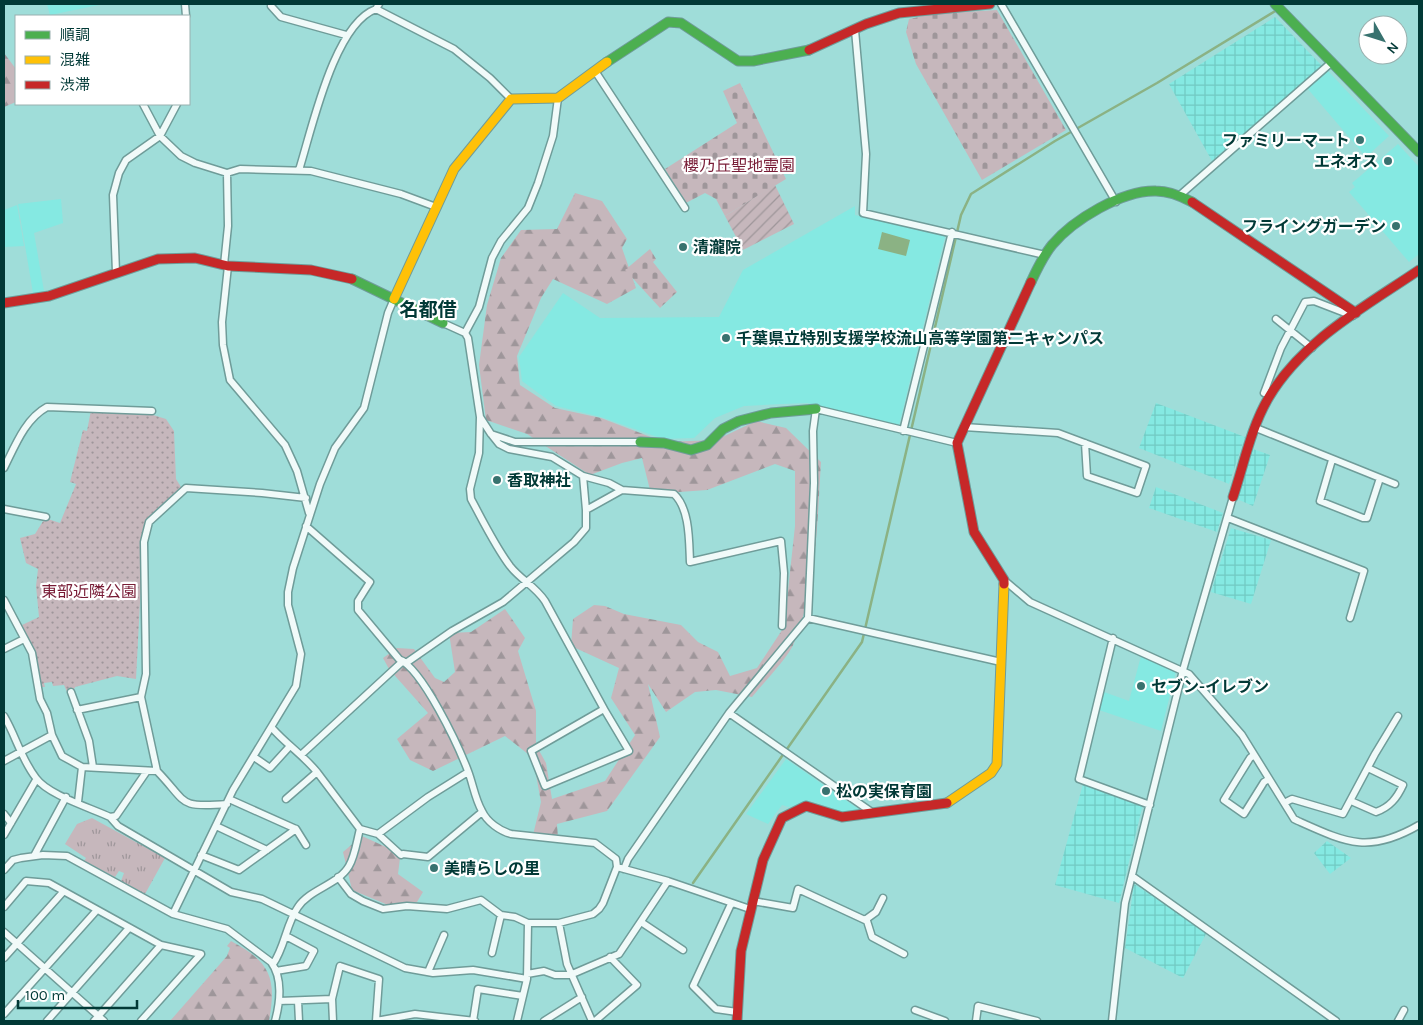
<svg xmlns="http://www.w3.org/2000/svg" width="1423" height="1025" viewBox="0 0 1423 1025" font-family="Karla,'Noto Sans JP',sans-serif">
  <defs>
    <pattern id="industrial-grid" width="8" height="8" patternUnits="userSpaceOnUse" patternTransform="scale(1.25)"><rect width="8" height="8" fill="#85e9e2"/><path d="M0 4h8M4 0v8" fill="none" stroke="#71c9c2"/></pattern>
    <pattern id="grass-tufts" width="24" height="20" patternUnits="userSpaceOnUse" patternTransform="scale(1.25)"><rect width="24" height="20" fill="#c6b7bc"/><path d="M3 7l-1-3M5 7V3M7 7l1-3M15 17l-1-3M17 17v-4M19 17l1-3" fill="none" stroke="#9e969a"/></pattern>
    <pattern id="forest-firs" width="22" height="20" patternUnits="userSpaceOnUse" patternTransform="scale(1.25)"><rect width="22" height="20" fill="#c6b7bc"/><path d="M5 1l3.5 6h-7zM16 11l3.5 6h-7z" fill="#9e969a"/></pattern>
    <pattern id="cemetery-stones" width="16" height="16" patternUnits="userSpaceOnUse" patternTransform="scale(1.25)"><rect width="16" height="16" fill="#c6b7bc"/><path d="M2 7V4a2 2 0 0 1 4 0v3zM10 15v-3a2 2 0 0 1 4 0v3z" fill="#9e969a"/></pattern>
    <pattern id="park-dots" width="8" height="8" patternUnits="userSpaceOnUse" patternTransform="scale(1.25)"><rect width="8" height="8" fill="#c6b7bc"/><path d="M2 2h.1M6 6h.1" fill="none" stroke="#9e969a" stroke-width="1.8" stroke-linecap="round"/></pattern>
    <pattern id="garden-furrows" width="10" height="10" patternUnits="userSpaceOnUse" patternTransform="scale(1.25)"><rect width="10" height="10" fill="#c6b7bc"/><path d="M-1 1l2-2M0 10L10 0M9 11l2-2" fill="none" stroke="#9e969a"/></pattern>
  </defs>
  <rect width="100%" height="100%" fill="#9fddd9"/>
  <path fill="#85e9e2" d="M47,4H104L50,15Z
    M1328,71L1389,136L1366,157L1307,88Z
    M1398,144L1419,167V254L1409,262L1349,192L1355,187L1352,183Z
    M61,199L63,223L34,233L44,291L33,293L18,204Z
    M17,205L24,246L4,247V210Z
    M855,206V215L918,229L921,227L941,233L945,237L899,426L807,403L782,404L744,406L715,418L694,438L663,439L601,417L556,406L522,381L519,357L563,293L600,318L719,317L743,270Z
    M1141,656L1176,671L1161,731L1099,710L1104,692L1129,701Z
    M786,759L863,812L847,813L811,801L789,807L782,805L768,824L746,814Z"/>
  <path fill="url(#industrial-grid)" d="M1275,17L1322,66L1212,161L1169,84Z
    M1156,403L1245,437L1229,484L1139,448Z
    M1253,449L1270,455L1253,506L1237,499Z
    M1156,487L1223,513L1217,532L1149,508Z
    M1231,528L1271,540L1251,604L1211,592Z
    M1083,784L1143,804L1119,903L1055,885Z
    M1327,841L1351,858L1330,874L1314,853Z
    M1134,884L1207,932L1183,978L1125,948Z"/>
  <path fill="url(#grass-tufts)" d="M92,818L165,858L145,894L121,881L124,873L119,871L115,877L84,861L86,858L65,844L77,824Z"/>
  <path fill="url(#forest-firs)" d="M4,53L16,69V102L4,107Z
    M575,193L602,201L627,239L622,248L636,288L607,304L553,279L541,298L517,356L520,385L555,408L601,418L664,442L716,440L756,421L786,428L821,462C817,522 817,587 794,643C788,658 763,683 752,697L716,690L695,692L666,712L648,684L660,737L607,811L557,824L558,838L533,835L541,802L533,758L505,736L433,771L410,760L397,739L428,713L389,669L383,658L397,648L414,649L435,678L444,682L455,672L449,633L471,632L505,609L525,638L518,651L536,711V745L546,763L552,799L605,781L635,735L611,698L619,668L571,646L573,619L594,605L605,606L624,614L681,625L698,642L718,652L730,676L757,668L784,627L795,526V471L775,464L707,490L651,494L642,458L622,463L590,475L527,434L486,420L479,365L487,305L501,258L521,230L557,229Z
    M362,836L386,847L400,858L398,874L423,892L417,902L388,905L352,890L343,852Z
    M231,941C270,962 277,977 269,1021H170L227,956L230,948L227,946Z"/>
  <path fill="url(#cemetery-stones)" d="M997,10L1066,130L982,180L916,64L906,32L909,19L933,14Z
    M740,83L786,179L725,216L716,199L705,193L686,203L665,169L737,123L723,91Z
    M650,249L656,259L653,262L677,292L660,308L625,270Z"/>
  <path fill="url(#park-dots)" d="M91,410L150,414L166,419L174,431L176,479L181,487L155,511L144,526L136,679L117,676L75,687L73,692H67L64,685L53,686L52,682L44,683L45,687H41L33,649L22,625L39,617L36,586L38,569L26,563L20,538L35,534L45,518L60,523L76,484L70,482L83,430L87,431Z"/>
  <path fill="url(#garden-furrows)" d="M775,185L794,224L743,250L725,216Z"/>
  <path fill="#8bb284" d="M882,232L910,240L906,256L878,249Z"/>
  <g fill="none" stroke-linecap="round" stroke-linejoin="round">
    <path stroke="#8bb284" stroke-width="2.5" d="M693,883L862,642L961,215L971,194L1055,141L1157,83L1277,10"/>
    <g stroke="#6f9c99" stroke-width="9">
      <path id="street" d="M185,4L186,16
        M1001,4L1116,202
        M271,6L281,17L346,35
        M376,9L454,49L490,78L511,99
        M855,30L866,154L863,213L1045,255
        M595,71L685,208
        M143,104L160,136L181,156L195,163L227,173L240,169L311,171L401,194L436,207
        M299,170C312,129 334,24 376,9L379,4
        M1179,196L1332,62
        M224,265L228,226L227,173
        M228,266L222,322L223,345L230,380L285,445L297,471L309,513
        M116,272L113,195L119,173L126,160L160,136L177,104
        M1276,319L1312,348
        M443,323L465,333L468,338L480,417L491,434L515,442H640
        M465,333L479,307L492,258L501,241L528,208L538,183L553,136L558,98
        M1264,393L1281,348L1305,302L1314,301L1353,316
        M480,417L479,453L470,489L471,499C483,521 495,546 510,566C521,580 535,586 545,601L604,709L531,751L545,786L629,751L604,709
        M964,427L1058,433L1146,466L1137,493L1087,476L1085,443
        M1256,428L1395,484
        M903,431L952,232
        M491,434L499,444L509,449L552,457L583,476L609,483L622,490L674,494C690,509 689,541 690,562L781,541L784,573L782,626
        M1332,460L1320,501L1363,518H1367L1380,478
        M4,468C15,446 25,419 47,407L152,411
        M583,476L586,510
        M4,509L46,517
        M1228,518L1364,571L1350,618
        M306,526L370,582L358,601V610L399,659C423,670 458,745 468,771C473,784 475,799 482,811C487,822 500,831 511,834L595,843L616,859L617,867L668,881L750,909
        M1004,580L1030,602L1189,674L1242,735L1294,819L1298,821C1347,843 1369,854 1419,825
        M4,600L32,653L40,699L47,713L52,735L62,756L82,767L157,771C188,803 177,808 227,804
        M808,618L814,483L813,431L816,409L957,443
        M1113,638L1079,779L1150,805
        M4,649L24,639
        M406,663L452,631L503,602L574,542L586,528V510L622,490
        M71,692L89,741L93,767
        M77,710L141,697
        M729,713L873,813
        M4,716C16,736 21,759 36,778C48,795 91,808 110,817L116,816L147,771
        M272,728C286,744 303,755 317,772L286,799
        M302,754L403,661
        M1254,755L1250,758L1224,800L1244,814L1264,782L1269,779
        M254,757L270,768L290,746
        M4,761L52,735
        M157,771L141,697L146,674L144,542L149,522L186,488L262,493L306,498
        M317,772L360,829L378,834L428,797L468,772
        M229,799L296,829L306,845
        M1351,801L1376,812C1390,807 1397,798 1403,785L1368,768
        M78,802L82,767
        M1286,802L1292,799L1343,814L1375,754L1398,716
        M4,814L11,823
        M110,817L118,826L231,892L262,899L405,968L433,973L473,970L527,979
        M216,826L267,850
        M378,834L401,855L403,854L428,857L482,812
        M4,835L36,780
        M201,855L239,870L296,829
        M34,856L66,797
        M624,869L628,859L729,713L808,618L1001,662
        M4,870L13,860L21,858L43,855L67,856L173,914L227,929L271,962C283,978 280,1003 275,1021
        M1132,876L1336,1021
        M338,877L351,894L363,901L383,909L407,906L447,909L481,900L501,915L515,917L528,923H559L593,914L599,909L603,903L617,867
        M753,901L793,908L798,889L867,921L872,937L904,954
        M731,904L693,986L716,1009L737,1012
        M4,907L26,881L49,883L161,945L201,954L141,1021
        M173,914L233,790L296,686L301,654L288,605V592L293,568L320,484L335,448L364,408L388,313L394,299
        M865,920L876,912L883,898
        M641,922L683,950
        M559,923L567,964L592,1021
        M4,932L104,1021
        M492,953L501,915
        M4,958L63,892
        M273,964C285,947 286,924 298,907C310,889 338,885 349,866C355,856 357,840 360,829
        M276,971L306,966L314,951L286,936
        M428,972L444,935
        M527,974L544,971L555,975H570L619,954L668,881
        M279,1001L332,999
        M298,1001L299,1021
        M915,1010L945,1021
        M4,1014L97,910
        M47,1021L129,928
        M94,1021L161,945
        M333,1021L332,999L340,966L379,979L376,1021L415,1014L475,1021
        M473,1021L478,989L523,996
        M517,1021L527,979L528,923
        M544,1021L582,997
        M595,1021L637,985L610,957
        M976,1021L978,1006L1037,1021
        M1112,1021L1125,903L1183,670L1233,497
        M1398,1021L1404,1010"/>
    </g>
    <g stroke="#6f9c99" stroke-width="11">
      <path id="fast" d="M1275,4L1419,152
        M607,62L668,22L681,23L738,61H753L809,50
        M352,279L443,323
        M1031,282C1037,269 1043,256 1052,245C1073,220 1122,190 1156,191C1168,191 1181,196 1192,202
        M640,442L664,443L691,450L707,445L723,429L739,421L771,413L816,409"/>
    </g>
    <g stroke="#6f9c99" stroke-width="11">
      <path id="slow" d="M394,299L454,169L511,99L558,98L607,62
        M947,803L991,773L997,764L1004,584"/>
    </g>
    <g stroke="#6f9c99" stroke-width="11">
      <path id="jam" d="M809,50L866,24L899,13L990,4
        M1192,202L1356,313
        M4,303L49,296L158,259L195,258L228,266L311,270L352,279
        M1233,497C1244,464 1251,427 1269,397C1303,340 1366,306 1419,270
        M1004,584V580L974,532L957,443L1031,282
        M737,1021L741,951L763,860L782,818L806,806L842,817L947,803"/>
    </g>
    <use href="#street" stroke="#f1faf9" stroke-width="6"/>
    <use href="#fast" stroke="#4caf50" stroke-width="9"/>
    <use href="#slow" stroke="#ffc107" stroke-width="9"/>
    <use href="#jam" stroke="#c62828" stroke-width="9"/>
  </g>
  <g fill="#38726f" stroke="#fff" stroke-width="2">
    <circle cx="1360" cy="140" r="5"/>
    <circle cx="1388" cy="161" r="5"/>
    <circle cx="1396" cy="226" r="5"/>
    <circle cx="683" cy="247" r="5"/>
    <circle cx="726" cy="338" r="5"/>
    <circle cx="497" cy="480" r="5"/>
    <circle cx="1141" cy="686" r="5"/>
    <circle cx="826" cy="791" r="5"/>
    <circle cx="434" cy="868" r="5"/>
  </g>
  <g text-anchor="middle" stroke-width="4.5" stroke-linejoin="round" paint-order="stroke">
    <g font-size="16" font-weight="bold" fill="#013936" stroke="#fff" text-anchor="start">
      <text x="1350" y="146" text-anchor="end">ファミリーマート</text>
      <text x="1378" y="167" text-anchor="end">エネオス</text>
      <text x="1386" y="232" text-anchor="end">フライングガーデン</text>
      <text x="693" y="253">清瀧院</text>
      <text x="736" y="344">千葉県立特別支援学校流山高等学園第二キャンパス</text>
      <text x="507" y="486">香取神社</text>
      <text x="1151" y="692">セブン-イレブン</text>
      <text x="836" y="797">松の実保育園</text>
      <text x="444" y="874">美晴らしの里</text>
    </g>
    <g font-size="16" fill="#781c36" stroke="#fff">
      <text x="739" y="171">櫻乃丘聖地霊園</text>
      <text x="89" y="597">東部近隣公園</text>
    </g>
    <g font-size="19" font-weight="bold" fill="#013936" stroke="#fff">
      <text x="428" y="316">名都借</text>
    </g>
  </g>
  <rect width="1423" height="1025" fill="none" stroke="#013936" stroke-width="10"/>
  <rect x="15" y="15" width="175" height="90" fill="#ffffff" stroke="#99b0af"/>
  <rect x="25" y="31" width="25" height="8" fill="#4caf50" stroke="#99b0af"/>
  <text x="60" y="40" font-size="15" fill="#013936">順調</text>
  <rect x="25" y="56" width="25" height="8" fill="#ffc107" stroke="#99b0af"/>
  <text x="60" y="65" font-size="15" fill="#013936">混雑</text>
  <rect x="25" y="81" width="25" height="8" fill="#c62828" stroke="#99b0af"/>
  <text x="60" y="90" font-size="15" fill="#013936">渋滞</text>
  <g transform="translate(1383 40) rotate(129)"><circle r="24" fill="#ffffff" stroke="#99b0af"/>
  <path d="M0-4L9 19L0 12L-9 19Z" fill="#38726f"/>
  <text y="-8" font-size="14" font-weight="bold" text-anchor="middle" fill="#013936">N</text>
  </g>
  <path d="M18 1000v8h119v-8" fill="none" stroke="#013936" stroke-width="2.5"/>
  <text x="25" y="1000" font-size="15" fill="#013936" stroke="#ffffff" stroke-width="4" paint-order="stroke">100 m</text>
</svg>
